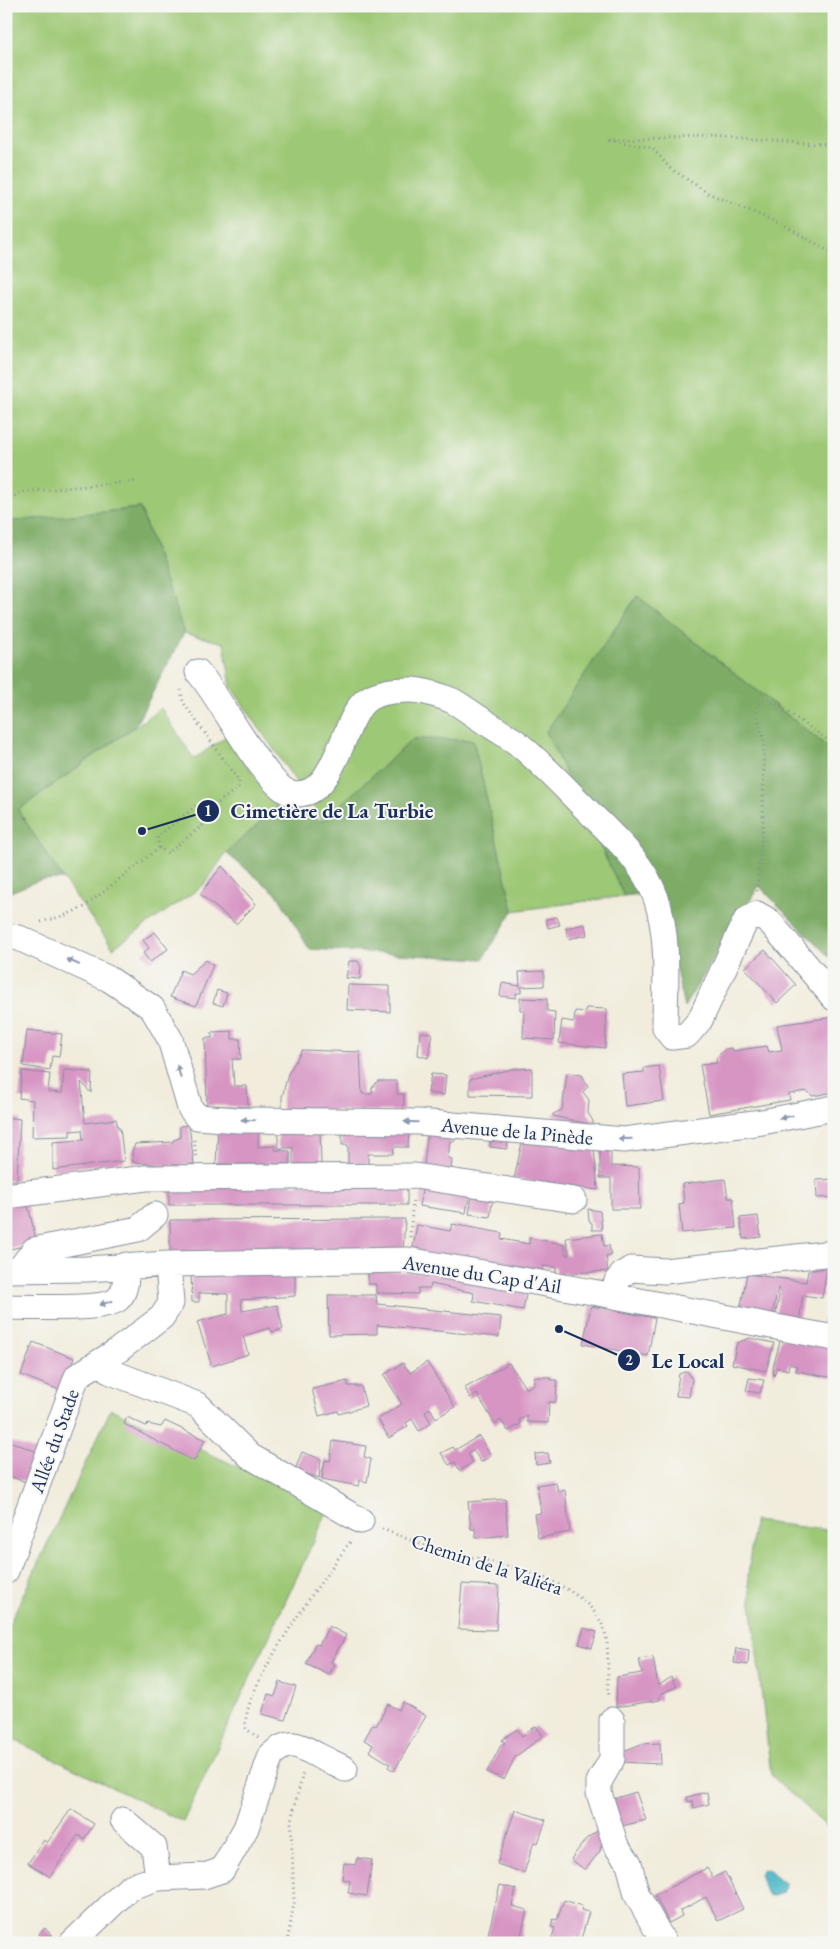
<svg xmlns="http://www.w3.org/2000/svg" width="840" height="1949" viewBox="0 0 840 1949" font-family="'EB Garamond',serif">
  <rect width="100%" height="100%" fill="#f6f6f2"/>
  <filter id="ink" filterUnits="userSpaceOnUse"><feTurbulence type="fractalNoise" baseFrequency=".02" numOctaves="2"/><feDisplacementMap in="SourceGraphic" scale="10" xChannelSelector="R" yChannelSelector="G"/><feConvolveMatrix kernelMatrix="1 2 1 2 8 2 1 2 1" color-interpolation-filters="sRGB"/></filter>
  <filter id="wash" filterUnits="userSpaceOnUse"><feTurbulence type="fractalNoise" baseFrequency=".0096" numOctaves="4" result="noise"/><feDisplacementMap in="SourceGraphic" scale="20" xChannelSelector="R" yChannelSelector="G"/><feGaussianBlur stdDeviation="1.12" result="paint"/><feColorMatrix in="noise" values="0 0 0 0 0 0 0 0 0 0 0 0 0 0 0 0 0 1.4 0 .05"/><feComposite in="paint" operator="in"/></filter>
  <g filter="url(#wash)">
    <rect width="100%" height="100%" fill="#f1ecdb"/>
    <path fill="#9dc875" stroke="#5c7c6a" d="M6,6H834V752L637,596L546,732L624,896L513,911L473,740L413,739L323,821L231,687L224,643L184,633L140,508L6,522Z
      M161,708L194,759L227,736L278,807L226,853L204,885L113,948L63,879L18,810Z
      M111,1409L329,1508L183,1822L6,1736V1631Z
      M754,1521L834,1531V1834L771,1775L748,1576Z"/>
    <path fill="#7eac66" stroke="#4c6e62" d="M140,508L184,633L135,726L18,810L63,879L40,880L6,894V522Z
      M637,596L834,752V962L759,886L684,1007L659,892L624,896L546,732Z
      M413,739L473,740L513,911L483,959L309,949L277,894L226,853L278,807L323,821Z"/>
    <path fill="#4bb7c7" stroke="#337392" d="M767,1869L785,1884L782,1893L773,1896L767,1895L759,1874L761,1870Z"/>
    <g id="blocks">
      <path fill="#d795c4" d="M222,866L256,904L236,924L200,894Z
        M557,917L560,925L548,928L546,919Z
        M585,924L587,935L568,939L566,928Z
        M155,932L168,949L150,962L143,953L149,948L143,940Z
        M765,950L796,985L777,1003L745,968Z
        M206,960L213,965L196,1006L170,997L181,970L190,974Z
        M349,961H358L361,967L360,979L346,978Z
        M544,971V986L521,987V993H516V998L500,996L502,983L520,986L519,972Z
        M348,985L390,986V1012L347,1010Z
        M217,990L227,993L223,1006L213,1003Z
        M520,998L547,999V1011L555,1012L554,1040L523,1038L524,1010H520Z
        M586,1008L607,1009L605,1048L559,1043L562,1020L574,1022L575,1011L585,1012Z
        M834,1017V1092L813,1096L806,1091L789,1094L790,1100L709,1114L700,1065L717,1063L716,1058L725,1049L732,1048L733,1051L767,1046L769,1052L782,1050L777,1025Z
        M27,1030L62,1034L59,1057L52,1056L50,1070L23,1066Z
        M232,1031V1039H240L241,1059H232L234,1086H247L248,1107L207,1105L205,1038H212V1032Z
        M420,1032L432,1033L428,1058L418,1055Z
        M302,1050L360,1052L362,1094H372V1088L378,1081H397V1094H404L403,1111L282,1110V1097L288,1074Z
        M6,1052L11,1063L6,1074Z
        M659,1066L664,1101L625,1106L622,1074L644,1072V1068Z
        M532,1068V1096L470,1095V1079L512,1069Z
        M64,1070L92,1072L91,1093L81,1082L85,1123L116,1119L118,1128H120L124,1161L53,1170V1142L83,1140L82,1130L70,1131V1136L32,1137L33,1100L19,1098L22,1071L50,1074L48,1092L62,1093Z
        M567,1073L582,1075L588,1086L583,1092L589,1100L588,1113L593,1121V1125L553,1116V1114L562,1110Z
        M431,1074L446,1075L444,1095L428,1093Z
        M6,1117L20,1119L17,1180H6Z
        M189,1125L194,1164L167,1166L133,1162L132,1152L135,1144L173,1142V1140L180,1138V1126Z
        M218,1127L258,1128V1147L275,1146V1150L290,1151V1164H216Z
        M278,1128L320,1129L321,1164H293V1148H278Z
        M349,1129H409L408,1147H394L393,1154H368V1164H348V1145H342V1134H348Z
        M428,1129L456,1132L455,1141H450L448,1158L452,1159L451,1171L424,1165Z
        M491,1136L509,1137L507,1149L490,1147Z
        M523,1138L594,1148L598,1190L514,1179Z
        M600,1148H611V1166L639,1167L640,1209H611V1178H600Z
        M725,1179L728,1198H733L736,1228L682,1233L679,1204L684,1203L682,1184Z
        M834,1179V1197L817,1198L816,1180Z
        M169,1184H407V1205H169Z
        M423,1186L493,1197L490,1217L469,1214L472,1197H469L466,1213L419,1206Z
        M26,1198L37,1243L6,1250V1207Z
        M588,1209L600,1211L602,1230H592V1223L589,1221Z
        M758,1216L761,1237L743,1239L740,1218Z
        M405,1219L403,1252L170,1254V1220Z
        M452,1224L502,1233L501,1239L529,1244V1238L553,1242L564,1245L566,1255H569L566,1238L602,1234L604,1246L609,1245L611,1256L606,1257L608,1271L556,1274V1267L543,1266L542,1274L412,1252L417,1225L450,1231Z
        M827,1268L822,1298L803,1295L799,1321L775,1317L780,1291L778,1288L772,1316L740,1310L747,1274L806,1282L808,1271Z
        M368,1271L422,1272L527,1290L523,1310L473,1301L474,1293L431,1284L430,1288H418V1294L376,1293V1284H368Z
        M295,1272V1296L241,1300L242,1311L277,1305L283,1329L272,1332L270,1328L243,1336L248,1354L212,1366L197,1322L228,1314V1294L199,1293V1302H192L191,1273Z
        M328,1295H376L377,1304L501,1317L499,1337L377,1325V1334L329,1335Z
        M833,1299H834V1327L828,1326Z
        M591,1306L655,1318L648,1356L583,1344Z
        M750,1338L774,1343L766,1371L732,1364L737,1343Z
        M781,1338L834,1344V1378L796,1371L797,1366L789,1364L788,1370L777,1367L774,1376L773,1367Z
        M33,1342L74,1358L62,1391L21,1375Z
        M427,1362L455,1407L436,1418L430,1408L425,1412L431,1423L419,1431L412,1419L406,1423L408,1426L389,1438L378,1419L402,1404L384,1375L403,1363L410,1373Z
        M509,1363L526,1389L534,1384V1377H550V1380H557L556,1402H549L548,1423L527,1422V1415L519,1420L521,1424L508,1431L501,1420L495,1424L477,1394L470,1398L465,1388Z
        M687,1371L692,1379L689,1397L676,1396L679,1374Z
        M749,1378L764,1380L760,1393L746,1391Z
        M348,1381V1386H361L366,1406L339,1414L338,1411L319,1416L312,1389Z
        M127,1417L146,1426L148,1424L161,1427L165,1421L205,1440L194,1461L124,1424Z
        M479,1436L491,1456L481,1462L473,1450L468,1454L473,1462L460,1471L455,1462L449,1465L441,1453L453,1447L455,1450Z
        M6,1440L38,1452L26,1482L6,1475Z
        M333,1441L366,1446L364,1457L371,1459L367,1482L360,1480L359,1486L322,1479L325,1460L330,1461Z
        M302,1452L321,1459L319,1478L295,1470Z
        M548,1453L550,1463L536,1465L535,1454Z
        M556,1482L558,1492L565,1490L570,1532L538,1538L534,1514L541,1513L537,1485Z
        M505,1499L508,1535L476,1538L475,1529H471L468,1502Z
        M462,1584L499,1586L496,1630L458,1629Z
        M329,1626L346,1635L331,1662L335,1664L329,1675L306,1664L315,1644L319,1645Z
        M584,1628L597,1632L592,1648L579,1644Z
        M736,1648L749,1650L748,1665L734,1663Z
        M653,1657L658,1686L671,1677L676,1687L660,1694V1700L616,1707L617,1677L642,1673L639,1659Z
        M280,1682L296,1687L285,1720L262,1714L268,1694L275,1696Z
        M403,1702L426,1716L394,1771L388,1767L390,1764L369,1751L373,1745L364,1740L373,1724L376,1726L388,1704L399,1710Z
        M536,1726L543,1736L515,1757L504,1780L487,1772L501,1745L505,1743L502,1740L517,1729L522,1736Z
        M660,1743L661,1764L620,1762L624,1751L641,1744Z
        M636,1792L646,1820L618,1827L610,1800Z
        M707,1792L709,1804L694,1808L693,1801L688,1802L687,1797Z
        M71,1809L94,1824L84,1839L78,1835L50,1877L28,1863L44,1840L47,1843Z
        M515,1810L546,1820L538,1843L534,1842L524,1873L497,1864Z
        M600,1829L603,1837L600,1851L585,1870L571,1859L586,1839Z
        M357,1858L372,1860L367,1896L348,1893L350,1881L342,1879L344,1863L355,1865Z
        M707,1868L713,1878L725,1872L743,1909L718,1921L706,1897L680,1911L682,1916L669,1923L655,1895Z
        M500,1885L516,1889L512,1906L527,1910L519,1943H486Z
        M564,1900L582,1906L581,1910L589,1912L581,1939L576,1937L574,1943H550L555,1928L551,1927L553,1919L557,1920Z
        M45,1928L54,1938L49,1943L39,1934Z"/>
    </g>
  </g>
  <g filter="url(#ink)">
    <use href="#blocks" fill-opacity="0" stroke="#868e9c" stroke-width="1"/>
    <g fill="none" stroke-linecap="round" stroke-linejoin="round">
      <g stroke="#868e9c" stroke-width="27">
        <path id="minor" d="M198,672C220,696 266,788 291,793C335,803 341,722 365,701C378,691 395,690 410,690C422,690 442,696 453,701C462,706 471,713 479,718C491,726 504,734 516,742C541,762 563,786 585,808C612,835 643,861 656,898C670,939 665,985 665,1028L672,1037L687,1035L700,1020L746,920L757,914L769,921L834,998
          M6,936L19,938L109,979L152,1008L170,1039L190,1108L197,1117L238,1120L419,1122L624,1140L762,1122L834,1108
          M6,1196L146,1178L415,1176L574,1200
          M6,1270L86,1269L168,1264L408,1260L598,1293L834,1338
          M19,1270L34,1250L138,1229L155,1215
          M613,1296L617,1281L623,1274L631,1269L664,1271L834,1253
          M6,1307C28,1307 105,1311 118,1299C127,1291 126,1276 126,1265
          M100,1362L111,1372L198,1405L250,1456L361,1521
          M6,1571L77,1376L117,1351L162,1317L171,1303L168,1264
          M612,1720V1759L599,1782V1793L616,1846L629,1863L637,1895L664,1943
          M123,1820L154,1847L158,1878
          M72,1943L130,1887L158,1878L204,1876L222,1870L246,1828L271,1755C290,1738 298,1745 317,1755C326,1760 336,1764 345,1769"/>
      </g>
      <path stroke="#868e9c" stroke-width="3" stroke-dasharray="1 4" stroke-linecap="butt" d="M834,145L712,137L607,139L652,148L670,168L708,193L781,224L834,254
        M6,501L22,492L138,481
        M159,848L157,837L197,805L210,809
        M757,891L763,825L764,742L757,714V704L768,699L834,744
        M41,922L66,915L84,907L159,848L168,853L208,821L210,809L238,788L239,781L183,702L181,690
        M194,1140L196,1156
        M410,1237L413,1198
        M382,1529C401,1536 420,1545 440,1550C489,1562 577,1574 602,1624C611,1641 606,1676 609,1697
        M258,1737L246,1729C239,1690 325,1577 350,1542
        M287,1943L294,1903L291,1820L303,1773"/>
      <use href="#minor" stroke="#fff" stroke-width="25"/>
    </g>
    <defs><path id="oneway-solid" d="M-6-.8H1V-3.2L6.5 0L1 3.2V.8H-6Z" transform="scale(1.25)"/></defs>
    <g fill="#8d97ae">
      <use href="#oneway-solid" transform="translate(73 962) rotate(-155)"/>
      <use href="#oneway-solid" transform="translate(179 1072) rotate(-106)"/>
      <use href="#oneway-solid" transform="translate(786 1117) rotate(169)"/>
      <use href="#oneway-solid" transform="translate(248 1120) rotate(-179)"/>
      <use href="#oneway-solid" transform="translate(411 1122) rotate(-179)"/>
      <use href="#oneway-solid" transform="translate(625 1139) rotate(178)"/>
      <use href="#oneway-solid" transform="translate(106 1303) rotate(163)"/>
    </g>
  </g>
  <g text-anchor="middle" stroke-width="4" stroke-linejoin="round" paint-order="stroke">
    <g font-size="20" fill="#1b2f5e" stroke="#f6f6f2">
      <text transform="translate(517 1131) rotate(5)" y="7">Avenue de la Pinède</text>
      <text transform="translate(482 1274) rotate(9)" y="7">Avenue du Cap d'Ail</text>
      <text transform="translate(54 1441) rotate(-70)" y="7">Allée du Stade</text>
      <text transform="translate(487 1564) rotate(18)" y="7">Chemin de la Valiéra</text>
    </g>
  </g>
  <path fill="none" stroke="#1b2f5e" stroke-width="2" d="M142 831L208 811M559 1329L629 1360"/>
  <g fill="#1b2f5e" stroke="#f6f6f2" stroke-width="2">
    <circle cx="142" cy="831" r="5"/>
    <circle cx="559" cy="1329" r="5"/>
    <circle cx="208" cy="811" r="12"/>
    <circle cx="629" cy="1360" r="12"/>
  </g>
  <g font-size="15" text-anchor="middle" font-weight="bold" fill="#fff">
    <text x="208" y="816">1</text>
    <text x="629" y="1365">2</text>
  </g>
  <g font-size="21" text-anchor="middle" font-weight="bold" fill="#1b2f5e" stroke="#f6f6f2" stroke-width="4" stroke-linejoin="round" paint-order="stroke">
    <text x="332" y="818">Cimetière de La Turbie</text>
    <text x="688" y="1368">Le Local</text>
  </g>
  <rect width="840" height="1949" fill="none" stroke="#f6f6f2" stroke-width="25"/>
</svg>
